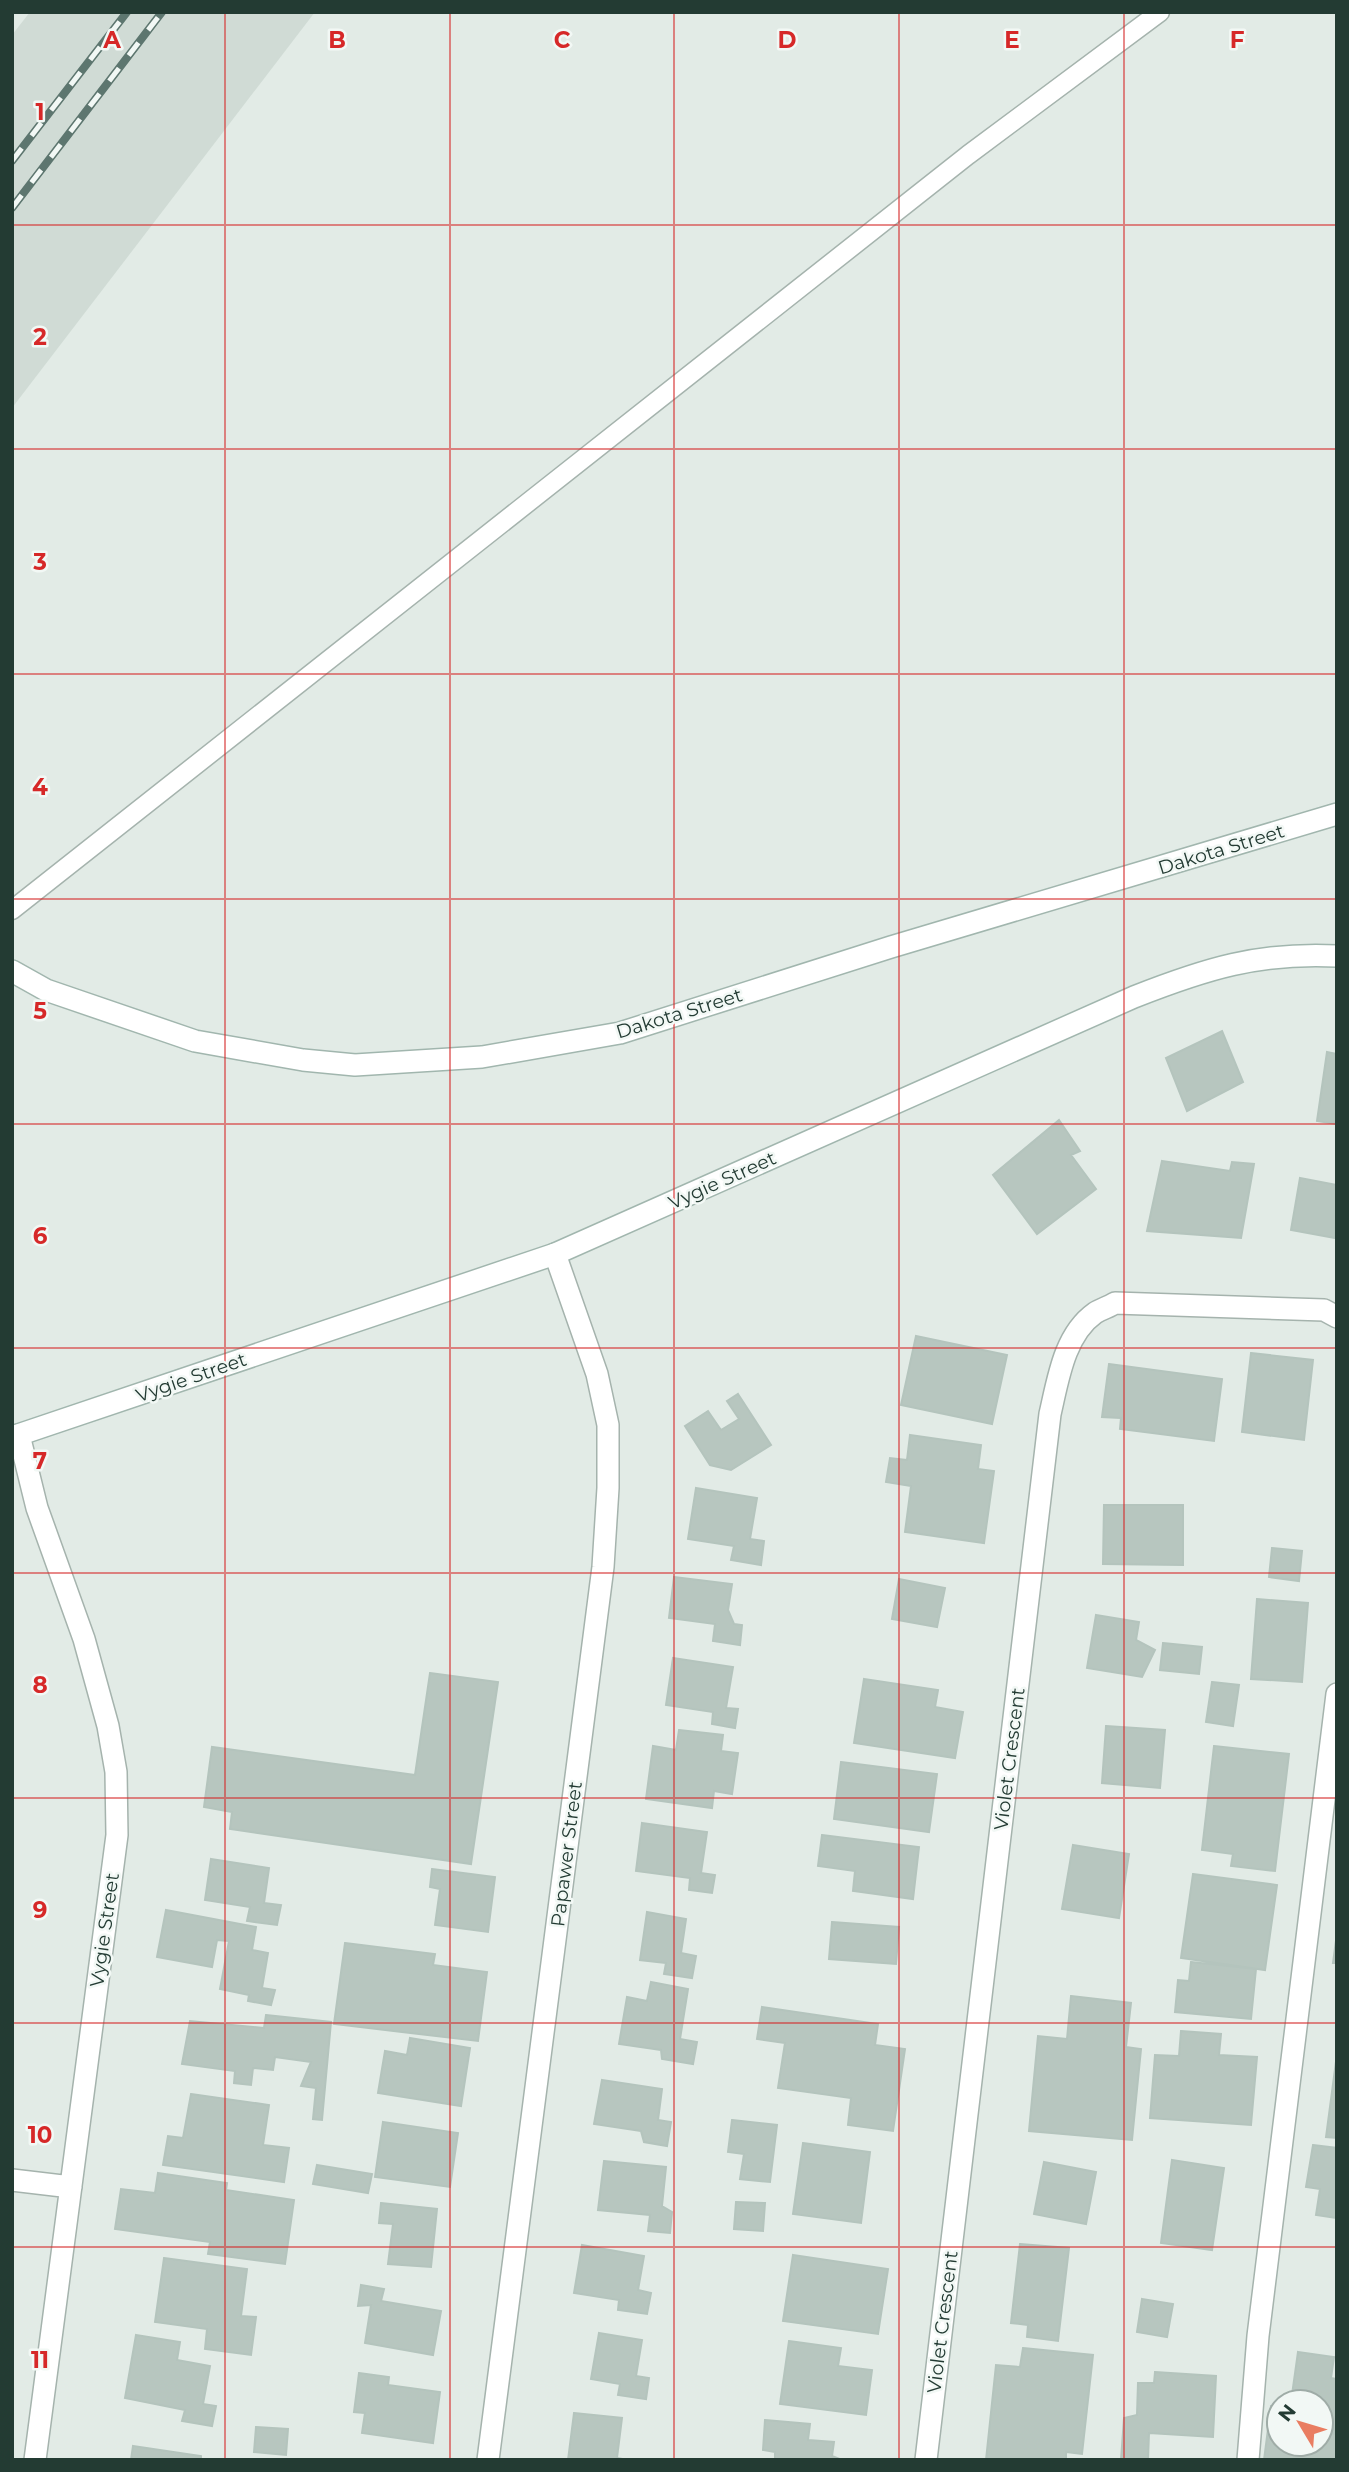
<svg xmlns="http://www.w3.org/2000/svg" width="1349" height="2472" viewBox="0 0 1349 2472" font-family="Montserrat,sans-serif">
  <rect width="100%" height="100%" fill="#e2ebe6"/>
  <path fill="#d0dbd5" d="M30,12H315L12,408V35Z"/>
  <path fill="#b7c6bf" stroke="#b4c4bd" stroke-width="2" d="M1222,1031L1243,1082L1187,1111L1166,1058Z
    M1327,1052L1337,1054V1124L1317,1121Z
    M1059,1120L1080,1151L1071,1155L1096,1189L1037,1234L993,1175Z
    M1162,1161L1230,1171L1232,1162L1254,1164L1241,1238L1147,1231Z
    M1300,1178L1337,1185L1335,1238L1291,1230Z
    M916,1336L1007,1355L992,1424L901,1405Z
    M1251,1353L1313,1360L1304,1440L1242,1432Z
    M1109,1364L1222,1379L1214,1441L1120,1429L1121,1418L1102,1417Z
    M738,1394L771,1445L731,1470L710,1465L685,1426L708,1411L721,1430L739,1419L727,1401Z
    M910,1435L981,1445L978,1469L994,1471L984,1543L905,1532L911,1486L886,1482L890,1458L907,1460Z
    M696,1488L757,1498L750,1539L764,1541L761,1565L731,1560L734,1546L688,1539Z
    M1104,1505H1183V1565L1103,1564Z
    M1272,1548L1302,1551L1299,1581L1269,1577Z
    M674,1577L732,1584L728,1610L734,1624L742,1625L740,1645L713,1641L715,1624L669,1618Z
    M899,1579L945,1588L937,1627L892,1619Z
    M1257,1599L1308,1603L1302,1682L1251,1679Z
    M1096,1615L1139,1622L1136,1640L1155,1650L1142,1677L1087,1668Z
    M1163,1643L1202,1647L1199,1674L1160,1670Z
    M673,1658L733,1667L726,1708L738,1709L735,1728L712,1724L713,1712L666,1705Z
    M430,1673L498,1682L471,1864L230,1829L232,1812L204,1807L212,1747L415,1775Z
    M864,1679L938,1690L935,1707L963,1712L955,1758L854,1743Z
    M1212,1682L1239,1685L1233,1726L1206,1722Z
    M1106,1726L1165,1730L1160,1788L1102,1783Z
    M679,1730L723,1735L721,1751L738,1753L732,1794L714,1791L712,1808L646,1799L653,1746L676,1750Z
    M1214,1746L1289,1754L1275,1871L1231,1866L1233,1854L1202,1850Z
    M841,1762L937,1774L929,1832L834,1819Z
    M642,1823L707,1832L701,1873L715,1875L712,1893L689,1890L690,1878L636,1871Z
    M822,1835L919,1847L913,1899L853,1891L855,1871L818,1866Z
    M1073,1845L1129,1854L1119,1918L1062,1909Z
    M211,1859L269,1868L264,1903L281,1905L277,1925L247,1921L250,1907L205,1900Z
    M432,1869L495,1877L488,1932L435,1925L440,1889L430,1887Z
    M1193,1874L1277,1885L1265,1970L1181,1958Z
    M166,1910L256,1927L252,1950L268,1953L262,1988L275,1990L271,2005L248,2001L249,1995L220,1989L229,1941L217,1940L212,1967L157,1957Z
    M647,1912L686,1919L681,1953L696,1956L692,1978L664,1974L666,1963L640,1960Z
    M832,1922L899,1927L896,1964L829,1959Z
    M1337,1933V1963H1333Z
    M345,1943L435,1954L433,1965L487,1972L478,2041L334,2024Z
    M1191,1962L1256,1969L1251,2019L1175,2012L1178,1980L1189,1981Z
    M651,1982L688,1989L680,2039L697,2042L693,2064L662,2059L661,2050L619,2044L627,1997L647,2001Z
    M1071,1996L1131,2003L1126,2047L1141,2049L1132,2140L1029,2131L1038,2036L1067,2039Z
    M762,2007L878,2024L875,2045L905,2049L893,2131L848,2125L851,2098L778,2088L785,2043L757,2039Z
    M266,2015L331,2022L322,2120L313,2119L316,2088L301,2086L311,2062L275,2057L273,2070L253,2068L251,2085L234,2083L235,2071L182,2064L190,2021L264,2028Z
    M1181,2031L1221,2034L1219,2055L1257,2057L1251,2125L1150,2118L1155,2055L1179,2056Z
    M410,2038L470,2048L461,2106L378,2093L385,2051L407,2055Z
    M1337,2054V2138L1326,2137Z
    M602,2080L662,2089L658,2120L671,2122L667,2146L644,2142L641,2131L594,2124Z
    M191,2094L269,2105L263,2145L289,2148L284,2182L163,2165L168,2136L183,2138Z
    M732,2120L777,2125L770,2182L740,2179L744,2154L728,2152Z
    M383,2122L458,2133L450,2187L375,2177Z
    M803,2143L870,2152L861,2223L793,2214Z
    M1313,2145L1337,2148V2218L1316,2215L1320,2189L1306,2187Z
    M1172,2160L1224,2168L1212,2250L1161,2243Z
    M604,2161L666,2167L662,2206L672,2212L670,2233L648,2231L650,2215L598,2210Z
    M1044,2162L1096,2172L1086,2224L1034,2214Z
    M317,2165L372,2174L368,2193L313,2184Z
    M158,2173L227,2183L226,2190L294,2200L285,2264L208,2254L210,2242L115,2229L121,2189L155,2193Z
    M736,2202L765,2203L763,2231L734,2229Z
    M381,2203L437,2209L431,2267L388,2264L393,2224L379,2223Z
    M1020,2244L1069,2248L1058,2341L1027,2337L1028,2325L1011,2323Z
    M582,2245L644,2256L638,2290L651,2293L647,2314L618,2310L619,2300L574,2293Z
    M793,2255L888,2269L878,2334L783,2321Z
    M164,2258L247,2269L241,2316L256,2317L251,2355L205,2349L207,2329L155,2322Z
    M361,2285L384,2289L381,2301L441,2311L433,2355L365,2343L371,2305L358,2306Z
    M1142,2299L1173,2304L1167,2337L1137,2332Z
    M599,2333L642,2340L636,2376L649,2378L646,2399L618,2395L620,2384L591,2379Z
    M136,2335L180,2342L177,2360L210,2366L203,2404L216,2406L212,2426L182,2421L185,2410L125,2398Z
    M789,2341L841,2348L838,2366L872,2370L866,2415L780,2404Z
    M1023,2348L1093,2355L1082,2454L1066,2452V2460H986L996,2365L1020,2367Z
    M1298,2352L1334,2357L1331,2378L1337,2379V2418L1334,2434H1337V2460H1264L1271,2406L1279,2407V2444H1321V2402H1291Z
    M1155,2372L1216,2376L1213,2437L1149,2433L1148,2460H1121L1124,2418L1137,2415L1138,2383H1154Z
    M359,2373L389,2377L388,2385L440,2392L433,2443L362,2433L365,2413L354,2412Z
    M574,2413L622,2418L617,2458L628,2460H568Z
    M765,2420L810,2424L808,2440L834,2442L832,2456L842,2460H775V2452L763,2450Z
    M256,2427L288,2429L286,2455L254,2452Z
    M133,2446L201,2456V2460H131Z"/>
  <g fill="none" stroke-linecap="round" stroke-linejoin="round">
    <g stroke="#a5b3ad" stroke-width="21">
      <path id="lane" d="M12,910L968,155L1160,12"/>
    </g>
    <g stroke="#a5b3ad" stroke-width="24">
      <path id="street" d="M19,1435L37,1508L84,1639L108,1726L116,1772L117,1835L35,2460
        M12,2180L71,2187
        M488,2460L603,1567L608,1488V1425L597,1374L555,1254
        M926,2460L1050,1414C1058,1380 1064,1335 1095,1313C1101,1309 1109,1307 1115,1303L1324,1310L1337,1317
        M1248,2460L1258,2336L1337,1694"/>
    </g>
    <g stroke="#a1b6ae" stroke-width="24">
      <path id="secondary" d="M12,971L46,990L195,1041L303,1060L355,1065L482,1057L620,1033L891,947L1337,814
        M12,1437L555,1254L1134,997C1205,969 1259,952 1337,956"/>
    </g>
    <use href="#lane" stroke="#fff" stroke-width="18"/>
    <use href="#street" stroke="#fff" stroke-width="21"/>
    <use href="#secondary" stroke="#fff" stroke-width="21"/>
    <g stroke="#5d766f" stroke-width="8">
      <path id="rail" d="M12,161L127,12
        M12,208L162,12"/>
    </g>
    <use href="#rail" stroke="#f2f8f5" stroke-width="5" stroke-dasharray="16" stroke-linecap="butt"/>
  </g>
  <path fill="none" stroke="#d62828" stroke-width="2" stroke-opacity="0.55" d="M225,12V2460M450,12V2460M674,12V2460M899,12V2460M1124,12V2460M12,225H1337M12,449H1337M12,674H1337M12,899H1337M12,1124H1337M12,1348H1337M12,1573H1337M12,1798H1337M12,2023H1337M12,2247H1337"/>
  <g text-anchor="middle" stroke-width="5" stroke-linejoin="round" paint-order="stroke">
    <g font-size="19" fill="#233b33" stroke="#f2f8f5">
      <text transform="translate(1221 849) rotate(-17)" y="7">Dakota Street</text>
      <text transform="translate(679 1013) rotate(-17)" y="7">Dakota Street</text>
      <text transform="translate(722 1180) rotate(-24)" y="7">Vygie Street</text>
      <text transform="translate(191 1377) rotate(-19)" y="7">Vygie Street</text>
      <text transform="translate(1009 1759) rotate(-83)" y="7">Violet Crescent</text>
      <text transform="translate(566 1854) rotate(-83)" y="7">Papawer Street</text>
      <text transform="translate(104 1930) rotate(-82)" y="7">Vygie Street</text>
      <text transform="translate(942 2322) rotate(-83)" y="7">Violet Crescent</text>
    </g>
  </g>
  <g font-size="23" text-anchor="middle" font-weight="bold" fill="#d62828" stroke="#f2f8f5" stroke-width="5" stroke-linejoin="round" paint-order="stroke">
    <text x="112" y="48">A</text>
    <text x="337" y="48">B</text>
    <text x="562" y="48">C</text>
    <text x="787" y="48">D</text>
    <text x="1012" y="48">E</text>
    <text x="1237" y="48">F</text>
    <text x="40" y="120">1</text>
    <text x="40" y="345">2</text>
    <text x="40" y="570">3</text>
    <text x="40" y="795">4</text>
    <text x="40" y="1019">5</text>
    <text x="40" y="1244">6</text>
    <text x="40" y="1469">7</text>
    <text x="40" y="1693">8</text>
    <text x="40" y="1918">9</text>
    <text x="40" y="2143">10</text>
    <text x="40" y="2368">11</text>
  </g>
  <rect width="1349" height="2472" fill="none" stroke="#233b33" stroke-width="28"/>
  <g transform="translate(1300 2423) rotate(308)"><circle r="33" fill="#f2f8f5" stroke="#9faca7" stroke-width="2"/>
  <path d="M0-5L12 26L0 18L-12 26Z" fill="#e97d61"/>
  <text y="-10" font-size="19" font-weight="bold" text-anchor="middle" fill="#233b33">N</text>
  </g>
</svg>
